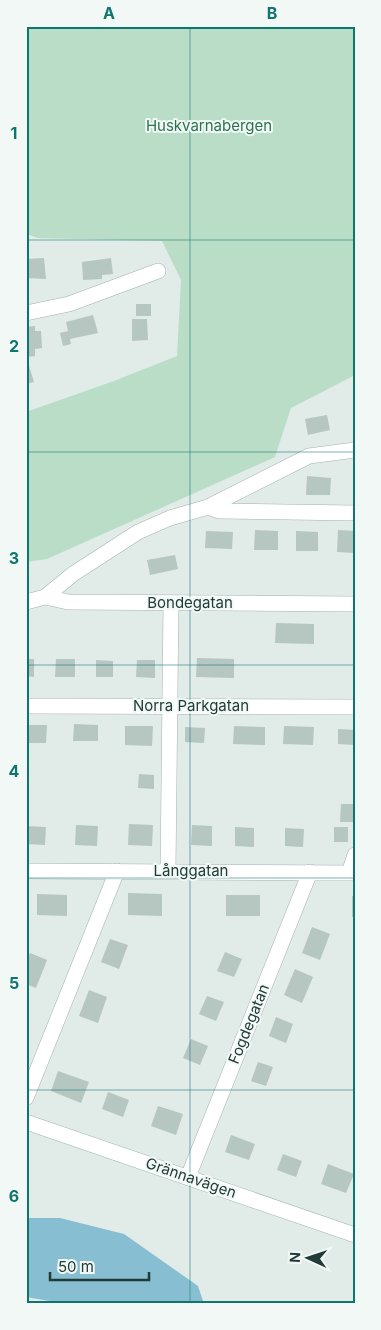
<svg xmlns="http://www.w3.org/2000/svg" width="381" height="1330" viewBox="0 0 381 1330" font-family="Inter,sans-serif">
  <rect width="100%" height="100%" fill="#e1ebe8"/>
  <path fill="#b9ddc7" d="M26,26H355V375L291,408L275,457L47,559L26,562V412L114,381L177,356L181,280L162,241L38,238L26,234Z"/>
  <path fill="#88bed1" d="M26,1218H60L124,1234L198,1286L204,1304H67L26,1297Z"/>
  <path fill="#b6c6c1" d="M44,258L46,279L26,278V259Z
    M111,258L113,274L102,275V279L83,280L82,262Z
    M136,304H151V316H136Z
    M93,315L98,333L70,339L71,344L63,346L60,333L68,331L66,322Z
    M132,319H147L148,340L132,341Z
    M35,326V331H41L42,348L35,349V356L26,357V327Z
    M29,366L34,382L26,384V367Z
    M327,415L330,430L308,435L305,419Z
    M307,476L331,478L330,495H306Z
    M255,530L278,531V550H254Z
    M338,530L355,531V553L337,552Z
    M206,531L233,532L232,549L205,548Z
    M296,531L318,532V551H296Z
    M175,555L178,569L150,575L147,560Z
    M276,623L314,624V644L275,643Z
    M197,658L234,659V678L196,677Z
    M26,659H34V677L26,676Z
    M56,659H75V677H55Z
    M96,660L113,661V677H96Z
    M137,660H155V678L136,677Z
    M74,724L98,725V741H73Z
    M27,725H47L46,743H26Z
    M125,726H153L152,746L125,745Z
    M234,726L265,727V745L233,744Z
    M284,726L314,727L313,745L283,744Z
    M185,727L205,728L204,743L185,742Z
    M338,729L355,730V745L338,744Z
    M139,774L154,775V789L138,788Z
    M341,804H355V822H340Z
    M129,824L153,825L152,846L128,845Z
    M76,825L98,826L97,846L75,845Z
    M192,825L212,826V846L191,845Z
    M26,826L46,827L45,845L26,844Z
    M235,827L254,828V847L235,846Z
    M334,827H348V842H334Z
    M285,828L304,829L303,847L285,846Z
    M128,893L162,894V916L128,915Z
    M37,894L67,895V916L37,915Z
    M226,895H260V916H226Z
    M352,896H355V917H352Z
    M312,927L330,934L320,960L302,953Z
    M110,939L128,945L119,969L101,962Z
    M225,952L242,959L234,977L217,971Z
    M30,953L47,960L36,988L26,984V963Z
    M295,969L313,977L302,1003L284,995Z
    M89,990L107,997L98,1023L79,1016Z
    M207,996L224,1002L216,1021L199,1014Z
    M276,1017L293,1024L286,1043L269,1036Z
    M191,1039L208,1046L200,1065L183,1058Z
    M258,1062L273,1067L266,1086L251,1081Z
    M58,1071L89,1082L81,1103L51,1091Z
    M108,1092L129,1100L123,1117L102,1109Z
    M158,1106L183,1114L176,1135L151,1126Z
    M231,1135L255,1144L249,1160L225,1152Z
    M283,1154L302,1161L296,1177L277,1170Z
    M328,1164L354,1174L346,1193L321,1184Z"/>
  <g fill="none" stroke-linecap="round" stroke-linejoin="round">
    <g stroke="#a4b3b0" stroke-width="16">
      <path id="minor" d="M26,313L69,304L158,271
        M208,507L219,511L355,513
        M45,597L73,574L138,532L170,518L208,507L309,456L355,450
        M26,602L45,597L68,602L355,604
        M26,706L355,707
        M26,871L355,873
        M168,871L171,603
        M349,873L355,855
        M26,1098L117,871
        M188,1177L310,872"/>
    </g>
    <g stroke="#9fb7b1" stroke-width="16">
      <path id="secondary" d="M26,1122L355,1235"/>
    </g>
    <use href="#minor" stroke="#fff" stroke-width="15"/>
    <use href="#secondary" stroke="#fff" stroke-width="15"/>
  </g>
  <path fill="none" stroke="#0f766e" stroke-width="1" stroke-opacity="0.55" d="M190,26V1304M26,240H355M26,452H355M26,665H355M26,878H355M26,1090H355"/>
  <g text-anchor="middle" stroke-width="4" stroke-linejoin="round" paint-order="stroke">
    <g font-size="15" fill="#2b734f" stroke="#f1f8f5">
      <text x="209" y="131">Huskvarnabergen</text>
    </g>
    <g font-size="15" fill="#213c38" stroke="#f1f8f5">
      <text x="190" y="608">Bondegatan</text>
      <text x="191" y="711">Norra Parkgatan</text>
      <text x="191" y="876">Långgatan</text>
      <text transform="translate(249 1024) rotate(-68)" y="5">Fogdegatan</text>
      <text transform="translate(191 1178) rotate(19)" y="5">Grännavägen</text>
    </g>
  </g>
  <rect width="381" height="1330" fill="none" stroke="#f1f8f5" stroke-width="55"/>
  <g transform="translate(308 1258) rotate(273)" stroke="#f1f8f5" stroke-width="4" paint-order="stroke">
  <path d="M0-4L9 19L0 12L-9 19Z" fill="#213c38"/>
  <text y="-8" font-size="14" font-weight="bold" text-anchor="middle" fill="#213c38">N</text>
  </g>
  <path d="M50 1272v8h99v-8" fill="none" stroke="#213c38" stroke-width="2.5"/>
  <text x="58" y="1272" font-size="15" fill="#213c38" stroke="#f1f8f5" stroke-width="4" paint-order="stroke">50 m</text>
  <rect x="28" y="28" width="326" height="1274" fill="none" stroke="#0f766e" stroke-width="2"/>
  <g font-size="16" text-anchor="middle" font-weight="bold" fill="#0f766e">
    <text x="109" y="19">A</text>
    <text x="272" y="19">B</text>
    <text x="14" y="139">1</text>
    <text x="14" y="352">2</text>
    <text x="14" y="564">3</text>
    <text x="14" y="777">4</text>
    <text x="14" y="989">5</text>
    <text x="14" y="1202">6</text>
  </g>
</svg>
